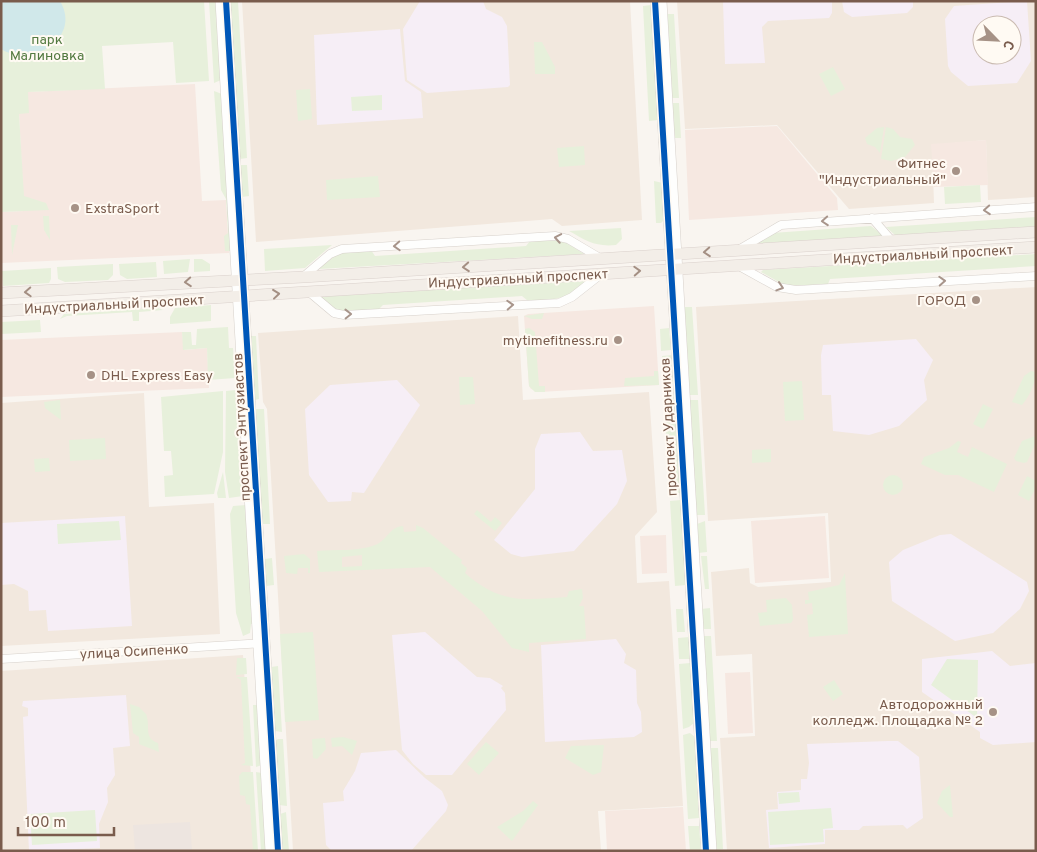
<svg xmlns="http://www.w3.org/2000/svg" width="1037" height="852" viewBox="0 0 1037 852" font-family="Overpass,sans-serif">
  <rect width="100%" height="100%" fill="#f9f5f0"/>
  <path fill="#f2e8de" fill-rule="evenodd" d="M242,1H630L642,220L562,226L552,219L256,242Z
    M677,1H1036V197L988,200L986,140L932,145L934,203L849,209L777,125L685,129ZM982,25H1012V55H982Z
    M1036,287V851H727L720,738L755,736L752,654L716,656L711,572L749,568L750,583L758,587L831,582L828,513L708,521L696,307Z
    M518,316L523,400L649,392L657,512L635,536L637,583L669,581L683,806L598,811L601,851H293L267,409L263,402L258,333Z
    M144,393L149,507L214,503L220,634L1,646V403Z
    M243,655L256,851H1V671Z"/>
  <path fill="#f6e8e1" d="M195,84L202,201L226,200L229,253L1,263V212L24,211L19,113L28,92Z
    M777,126L837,198L838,210L689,220L685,130Z
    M986,140L988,185L934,187L931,144Z
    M654,306L659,385L540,392L531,389L529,386L524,316L528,314Z
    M182,332L184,350L207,348L209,388L1,397V340Z
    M825,516L829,578L755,583L751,521Z
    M666,535L667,573L642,574L640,536Z
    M750,672L753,733L728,734L725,673Z
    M683,807L686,851H607L605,811Z"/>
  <path fill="#ede5e0" d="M190,822L192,851H135L133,825Z"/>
  <path fill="#f6eef6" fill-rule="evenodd" d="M420,1H483L486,9L502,17L507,26L510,85L508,87L427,93L407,80L403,29Z
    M723,1H832V13L829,18L768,21L762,27L765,63L725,64Z
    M842,1H913V7L907,13L852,17L844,12Z
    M1027,1L1031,61L1017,83L968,86L951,72L948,66L945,19L954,6ZM982,25H1012V55H982Z
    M400,29L405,81L421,92L423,118L317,125L314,35Z
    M916,339L933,360L924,380L927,400L899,426L869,435L833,431L831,395H822L821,355L823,345Z
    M397,380L420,405L364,493L352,492L351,501L328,502L309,475L305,409L330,385Z
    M580,432L593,451L622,450L627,481L617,504L574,551L522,557L511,554L494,540L535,489V449L541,434Z
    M125,516L132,626L48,631L46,610L29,611L28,591L14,584L1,585V523Z
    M951,534L1027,582L1029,591L1020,609L993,633L955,641L892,601L889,562L903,550L940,535Z
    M425,632L477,677L490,678L503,686L501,688L505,693L506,710L452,775H426L413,764L402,750L392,635Z
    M616,639L626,654L624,663L636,670L637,703L641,712L642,732L634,737L545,742L541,645Z
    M992,651L1010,666L1036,663V742L993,745L980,738V732L922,692V659Z
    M126,695L130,746L113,748L115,775L107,788L108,802L99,824L100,848L29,851L23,717L28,716V708L22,706L23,701Z
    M888,741H898L919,757L923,818L907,829L903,825L863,826L859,830H825V844L769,848L766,810L778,809L777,792L801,790V779H807L809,763L807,744Z
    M396,750L425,778L442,791L448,805L446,811L411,851H332L326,845L323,803L344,801L343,791L355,771L361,753Z"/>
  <path fill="#e7f0db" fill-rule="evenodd" d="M1,1H204L209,81L176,83L173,42L102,46L105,89L28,92L29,113L19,114L24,196L46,203L49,210L1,212Z
    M209,1H217L221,80L214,83Z
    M230,1H238L247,158L240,159Z
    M651,5L658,120L649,121L643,6Z
    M666,14H674L679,98H671Z
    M534,42H542L555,67V74H535Z
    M833,67L845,89L831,96L819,74Z
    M310,89L312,119L298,121L296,90Z
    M214,91L222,94L231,251H225L224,236L228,233L226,199L221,190Z
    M382,95V110L352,111L351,97Z
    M672,103H679L681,138H674Z
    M884,127L880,153L875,147L867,144L865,138L877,128Z
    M886,127L893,129L900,137L912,139L915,145L905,157L891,161L881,159Z
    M584,146L585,165L559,167L557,148Z
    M240,165H247L249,196L242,197Z
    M378,176L380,197L327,200L326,180Z
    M654,181L663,183L665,219L661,223H656Z
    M980,185L981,202L945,204L944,187Z
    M43,216H49L50,240L44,230Z
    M1036,217V229L896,236L886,227Z
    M11,225H18L12,255Z
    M871,226L885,237L758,245L759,241L772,233Z
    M621,228L622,239L616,245C595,247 587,241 569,231Z
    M555,239L564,241L584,254L318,269L339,253L371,250L375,256L526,246L530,241Z
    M332,245L305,268L265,271L264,249Z
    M1036,254V266L830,279L828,284L786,286L761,272L763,270Z
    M190,259L188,272L164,274L163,261Z
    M194,259H202L210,264V271L194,272Z
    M156,262L157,277L127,279L120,275L119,264Z
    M113,264V275L108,280L65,282L58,279L57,267Z
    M51,268V279L49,283L3,286L2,271Z
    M587,281C568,300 553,300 528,301L522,296L383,305L378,310C351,312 343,317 321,299L322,296Z
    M211,305V321L170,324V317L175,308Z
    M684,307H692L698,395H690Z
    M158,308L163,310L139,312V321H133L132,312L67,316L60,319L64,314Z
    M544,313L542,319H532L524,316Z
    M40,320L41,332L1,334V322Z
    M228,327L229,348H233L235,378L208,380L207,348L183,350L182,332H191L192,345H196L197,329Z
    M529,328L535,332L539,386H545V392H535L529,386L525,329Z
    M669,328L671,350L661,351L660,329Z
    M251,336H256L259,399L255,400Z
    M673,355L675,384L663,385L662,356Z
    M654,371H658L659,385L624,386L625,378L654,376Z
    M1031,371L1036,372C1036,382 1029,397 1022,405L1012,402L1024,376Z
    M459,377H473L475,404L460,405Z
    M802,381L804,420L785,421L783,382Z
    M236,390L243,496L229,498L225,472L226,391Z
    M223,391V452L214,494L165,497L164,476L173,475L171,451H164L161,397Z
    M675,394L681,493H669L664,395Z
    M60,400L61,420L45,408L44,402Z
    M690,400H698L705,515H696Z
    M983,404L993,409L983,429L973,424Z
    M256,409H264L270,524H262Z
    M1035,436L1036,442L1027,462L1024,463L1016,461L1014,458L1022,441Z
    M105,438L106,459L70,461L69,440Z
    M958,441L961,442L957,452L968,457L972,447L1007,464L994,492L958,475H945L921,464L924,457L949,448Z
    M771,449V462L752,463V450Z
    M49,458L50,471L35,472L34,459Z
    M223,472L226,498H218L217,493Z
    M883 485a10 10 0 1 1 20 0a10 10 0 1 1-20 0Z
    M1027,476L1036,481V487L1029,501L1018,495Z
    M681,500L686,585L675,586L670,501Z
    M246,505L254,624H251L250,633L243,636L236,613L230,514L233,506Z
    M477,510L491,522L495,517L502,523L495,531L474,514Z
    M119,521L121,540L58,544L57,524Z
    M705,521L707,552L698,553L697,524Z
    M416,525L423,528L462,560L461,563L467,568L465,573C500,604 523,600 567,597L569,591L582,589L583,598L579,606H584L586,639L529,643V652L512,648L482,611L430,567L319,572L317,551C334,549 358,552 375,545C387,541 390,526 403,526L404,532L416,531ZM362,555V566L342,567V557Z
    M304,554L310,559V573H308V568H298L297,574L286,573L284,556Z
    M701,556H707L709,589H705Z
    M272,558L274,585L266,586L265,559Z
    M845,573L848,634L809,637L807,615L813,614L812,603L805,604V600H809L808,592L839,585Z
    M786,598L792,605L793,620L791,623L760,626L758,613L767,612L766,600Z
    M710,608L711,629H702L701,609Z
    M676,609H683L685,632H677Z
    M313,632L319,720L285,722L280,634Z
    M703,636H711L717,741H709Z
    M689,637L690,659H679L678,638Z
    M237,658H246L247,674L236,675Z
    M947,659L978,660L977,718L931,685Z
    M690,663L694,723L689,727L683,729L679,664Z
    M278,666L282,732L275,731L271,667Z
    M236,677H247L253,766L241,765L245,763L241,680Z
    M834,680L843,694L833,701L823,687Z
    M130,704L139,707L146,714C151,726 143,738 158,743L159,752L139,744V737L133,733Z
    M253,705H258L262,765L256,767Z
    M690,733L695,737L699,818L688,819L683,735Z
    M343,737L357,741L352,755L342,746L332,747L331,738Z
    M325,738L326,749L317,759L313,758L312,739Z
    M278,739H283L287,806L279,805L275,741Z
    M486,742L499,753L479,775L467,764Z
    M604,745L601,772L593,775L565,758L571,746Z
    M709,748H718L723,849L715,850Z
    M242,772H253L258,851H253L250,805L246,804L245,796L240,795L239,776Z
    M256,772L262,773L267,851H261Z
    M950,785L953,817H950L937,803L942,791Z
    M799,792L800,802L779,804L778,793Z
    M533,801L538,805L512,841L497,827L523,811Z
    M831,808L833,828L823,829L824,842L770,845L768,812Z
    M95,810L97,841L32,845L30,814Z
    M286,812L289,851H282L280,814Z
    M688,826H699L701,851H690Z"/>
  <path fill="#d0e8ea" d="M1,1H60C82,38 32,68 1,49Z"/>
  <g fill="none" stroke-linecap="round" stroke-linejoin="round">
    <g stroke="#d7d1cb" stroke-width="9">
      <path id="minor" d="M872,218L892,241
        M740,249L781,225L1036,207
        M739,266L777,287L796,290L1036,276
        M303,277L330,254L342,249L555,236L568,239L600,258
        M309,292L334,313L344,315L559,303L572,297L600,275
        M1,659L264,643"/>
    </g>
    <g stroke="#d7d1cb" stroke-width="10">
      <path id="tertiary" d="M220,1L270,851
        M226,1L278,851
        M655,1L706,851
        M662,1L712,851"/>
    </g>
    <g stroke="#dad1cc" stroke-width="12">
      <path id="primary" d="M1,293L303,277L1036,232
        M1,311L1036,247"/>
    </g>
    <use href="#minor" stroke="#fefefd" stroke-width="8"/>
    <use href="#tertiary" stroke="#fefefd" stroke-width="9"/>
    <use href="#primary" stroke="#f3eee8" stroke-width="11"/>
    <g stroke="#fffaf3" stroke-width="9">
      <path id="cycleway" d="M226,1L278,851
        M655,1L706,851"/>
    </g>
    <use href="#cycleway" stroke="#0057b8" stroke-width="6"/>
  </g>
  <defs><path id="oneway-chevron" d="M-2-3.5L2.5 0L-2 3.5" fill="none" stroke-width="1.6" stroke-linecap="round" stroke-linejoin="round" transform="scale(1.25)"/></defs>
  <g stroke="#a8958b">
    <use href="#oneway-chevron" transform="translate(987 210) rotate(176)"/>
    <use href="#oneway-chevron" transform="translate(825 221) rotate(176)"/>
    <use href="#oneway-chevron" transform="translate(558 238) rotate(-170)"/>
    <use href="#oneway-chevron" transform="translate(397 246) rotate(177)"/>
    <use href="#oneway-chevron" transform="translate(942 281) rotate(-3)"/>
    <use href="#oneway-chevron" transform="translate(780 287) rotate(18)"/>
    <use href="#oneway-chevron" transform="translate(510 305) rotate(-3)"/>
    <use href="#oneway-chevron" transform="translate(348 314) rotate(-1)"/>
  </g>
  <g stroke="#a48f83">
    <use href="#oneway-chevron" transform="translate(707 252) rotate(176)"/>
    <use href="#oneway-chevron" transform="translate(466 267) rotate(176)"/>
    <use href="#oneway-chevron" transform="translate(637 271) rotate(-3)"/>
    <use href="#oneway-chevron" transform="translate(188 282) rotate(176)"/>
    <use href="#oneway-chevron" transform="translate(28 292) rotate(177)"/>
    <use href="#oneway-chevron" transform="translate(276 294) rotate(-6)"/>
  </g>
  <g fill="#a69286" stroke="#fffaf3" stroke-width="2">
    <circle cx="956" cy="171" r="5"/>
    <circle cx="75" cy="208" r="5"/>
    <circle cx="976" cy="300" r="5"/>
    <circle cx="618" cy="340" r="5"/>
    <circle cx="91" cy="375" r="5"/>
    <circle cx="993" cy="712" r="5"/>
  </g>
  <g text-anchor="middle" stroke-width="4" stroke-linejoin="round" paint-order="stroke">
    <g font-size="14" fill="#537a41" stroke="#fffaf3">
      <text x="47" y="44">парк<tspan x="47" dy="16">Малиновка</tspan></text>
    </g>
    <g font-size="14" fill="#7a5c4d" stroke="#fffaf3" text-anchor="end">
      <text x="946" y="168">Фитнес<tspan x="946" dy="16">"Индустриальный"</tspan></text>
      <text x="85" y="213" text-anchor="start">ExstraSport</text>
      <text x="966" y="305">ГОРОД</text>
      <text x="608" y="345">mytimefitness.ru</text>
      <text x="101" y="380" text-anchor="start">DHL Express Easy</text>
      <text x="983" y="709">Автодорожный<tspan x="983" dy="16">колледж. Площадка № 2</tspan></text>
    </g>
    <g font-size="14" fill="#7a5c4d" stroke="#fffaf3">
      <text transform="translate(923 254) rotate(-3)" y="5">Индустриальный проспект</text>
      <text transform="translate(518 278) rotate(-3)" y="5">Индустриальный проспект</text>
      <text transform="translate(114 304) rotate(-3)" y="5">Индустриальный проспект</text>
      <text transform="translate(241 427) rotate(-93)" y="5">проспект Энтузиастов</text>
      <text transform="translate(668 427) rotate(-93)" y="5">проспект Ударников</text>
      <text transform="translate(134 651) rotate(-3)" y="5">улица Осипенко</text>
    </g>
  </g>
  <rect width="1037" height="852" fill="none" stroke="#7a5c4d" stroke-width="5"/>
  <g transform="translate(997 40) rotate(114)"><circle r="24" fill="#fffaf3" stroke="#cabbb1"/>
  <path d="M0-4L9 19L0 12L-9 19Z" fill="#a69286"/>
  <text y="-8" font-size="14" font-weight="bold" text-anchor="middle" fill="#7a5c4d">С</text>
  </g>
  <path d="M18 827v8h96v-8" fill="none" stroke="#7a5c4d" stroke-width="2.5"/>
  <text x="25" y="827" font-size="15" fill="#7a5c4d" stroke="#fffaf3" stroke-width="4" paint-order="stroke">100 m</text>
</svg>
